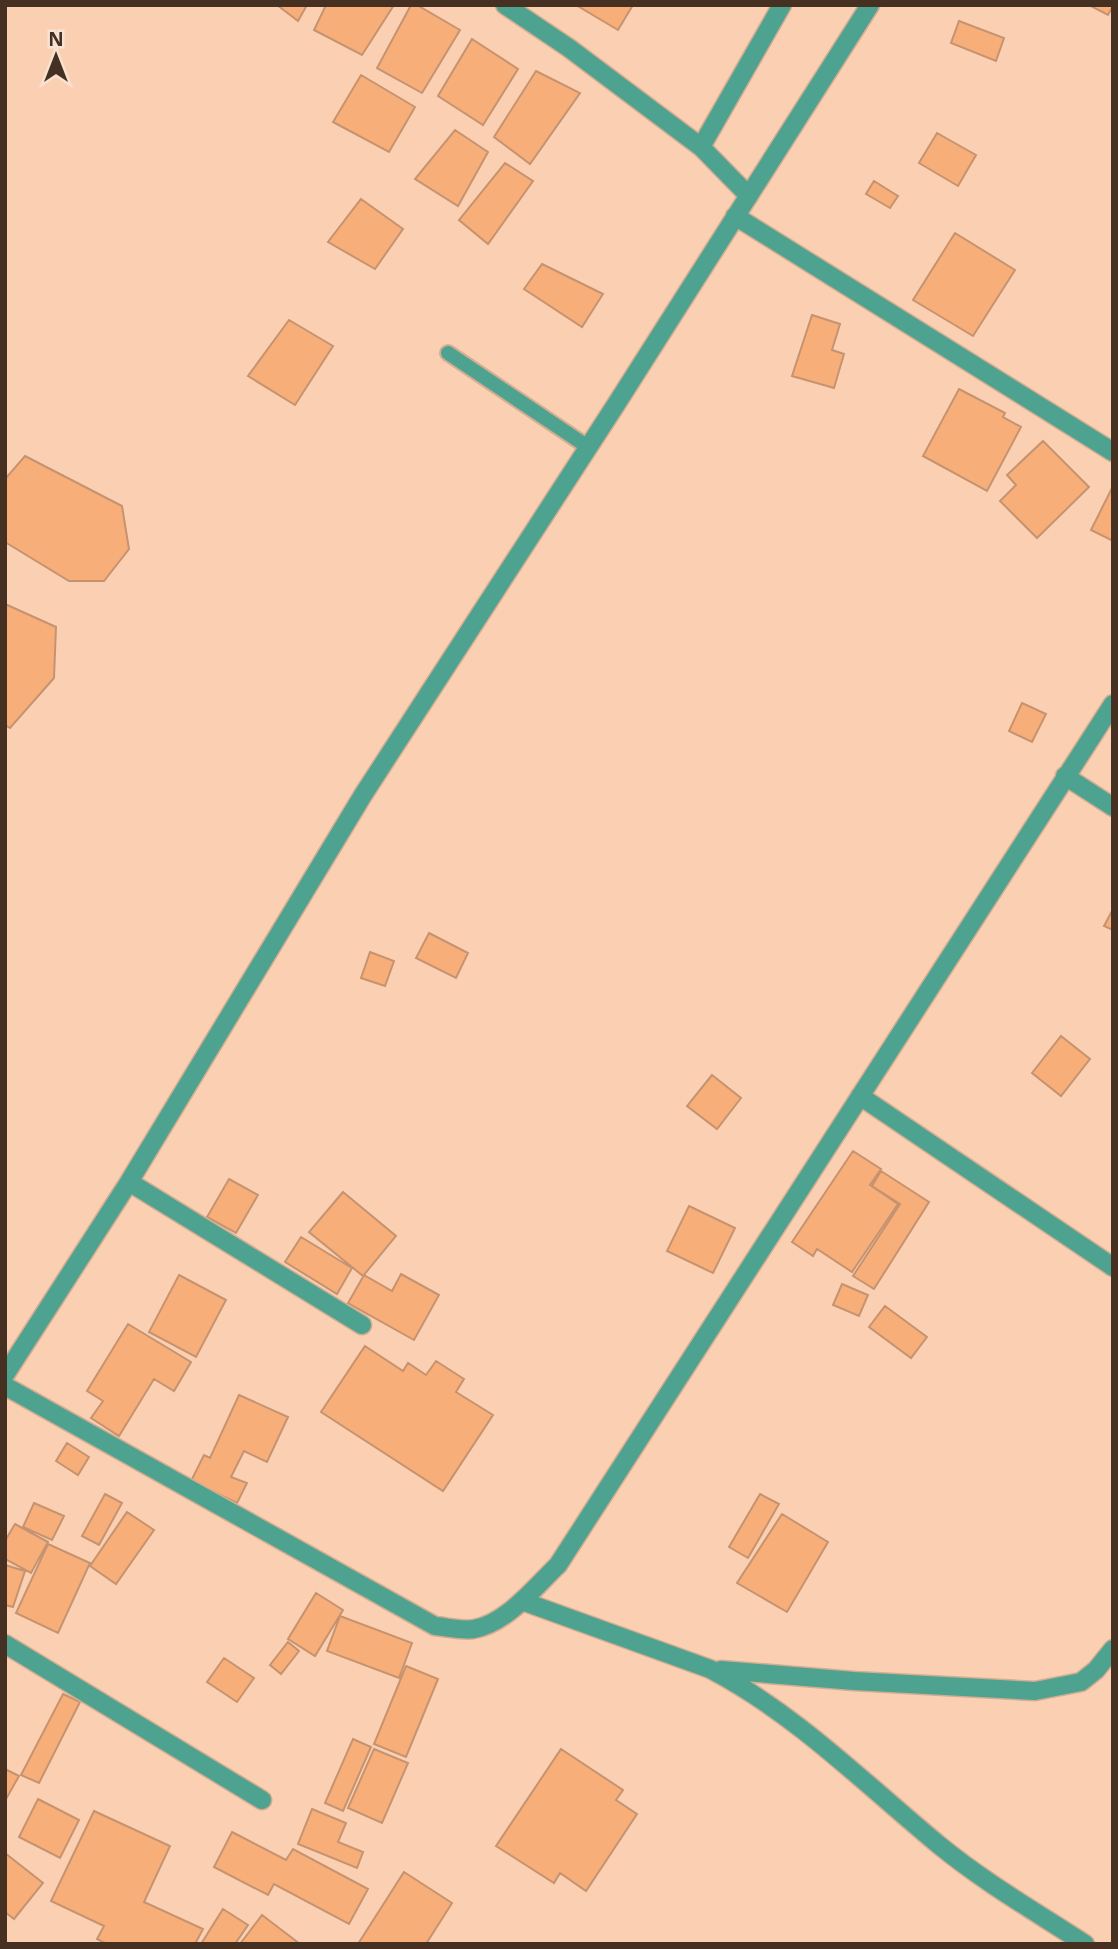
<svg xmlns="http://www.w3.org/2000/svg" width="1118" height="1949" viewBox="0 0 1118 1949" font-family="'Noto Sans',sans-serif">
  <rect width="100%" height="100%" fill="#fbd0b2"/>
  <path fill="#f7ae79" stroke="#c69370" stroke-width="2" d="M277,5H307L298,21Z
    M326,5H394L362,55L314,30Z
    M411,5H417L460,30L422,93L377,68Z
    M576,5H633L618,30Z
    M1089,5H1113V6L1108,15Z
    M959,21L1004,38L996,61L951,43Z
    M472,39L518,69L483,125L438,96Z
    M536,71L580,93L530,164L494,137Z
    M361,75L415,107L389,152L333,122Z
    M455,130L488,152L458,206L415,179Z
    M937,133L976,155L958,186L919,163Z
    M505,163L533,181L488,244L459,220Z
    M874,181L898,196L890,208L866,194Z
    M361,199L403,229L375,269L328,242Z
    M955,233L1015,270L973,336L913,300Z
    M542,264L603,294L582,327L524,289Z
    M812,315L840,324L832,350L844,354L834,388L792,376Z
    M289,320L333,346L295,405L248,376Z
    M959,389L1005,413L1003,417L1021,427L987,491L923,456Z
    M1043,441L1089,487L1037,538L1000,501L1016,485L1007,475Z
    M25,456L122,506L129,549L104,581H69L5,542V479Z
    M1112,488H1113V541L1091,530Z
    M5,604L56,627L54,678L10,728L5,725Z
    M1022,703L1046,714L1032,742L1009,731Z
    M1113,909V930L1104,926Z
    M429,933L468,953L456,978L416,958Z
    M370,952L394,961L385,986L361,978Z
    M1061,1036L1090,1059L1061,1096L1032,1073Z
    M712,1075L741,1098L717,1129L687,1106Z
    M853,1151L881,1169L870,1185L898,1204L852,1272L817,1249L813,1256L792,1242Z
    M881,1171L929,1202L874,1289L853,1276L900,1204L872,1186Z
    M229,1179L258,1195L236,1233L207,1217Z
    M343,1192L396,1236L363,1276L309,1232Z
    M689,1206L735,1228L713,1273L667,1251Z
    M301,1237L352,1268L337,1294L285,1262Z
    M401,1274L439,1295L414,1340L348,1303L364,1275L392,1291Z
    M179,1275L226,1300L196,1357L149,1332Z
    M842,1284L868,1295L859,1316L833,1305Z
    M885,1306L927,1337L911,1358L869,1327Z
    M128,1324L191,1362L174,1391L154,1379L119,1436L91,1418L103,1401L87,1391Z
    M365,1346L403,1371L408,1363L426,1375L436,1361L464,1379L456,1392L493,1415L443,1491L321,1412Z
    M239,1395L288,1417L267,1462L244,1451L231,1477L247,1483L237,1503L191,1481L204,1455L210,1458Z
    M67,1443L89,1457L78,1475L56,1461Z
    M105,1494L122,1503L99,1545L82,1536Z
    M760,1494L779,1504L748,1558L729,1547Z
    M34,1503L64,1516L52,1540L23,1527Z
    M127,1512L154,1530L116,1584L90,1566Z
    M782,1514L828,1542L787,1612L737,1583Z
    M15,1524L48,1542L31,1573L5,1559V1541Z
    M48,1544L90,1563L58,1633L16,1613Z
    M5,1565L25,1571L13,1607L5,1605Z
    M316,1593L343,1610L315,1656L288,1639Z
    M340,1616L412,1643L399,1678L327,1651Z
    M288,1642L299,1651L281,1674L270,1665Z
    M224,1658L254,1678L237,1702L207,1682Z
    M406,1666L438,1679L406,1757L374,1744Z
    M63,1694L80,1702L39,1783L21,1775Z
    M353,1739L371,1747L343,1811L325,1803Z
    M374,1749L408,1763L382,1823L348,1808Z
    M561,1749L623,1790L616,1800L637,1814L586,1891L560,1873L554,1883L496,1846Z
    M5,1769L19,1776L5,1801Z
    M38,1799L79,1820L60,1858L19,1837Z
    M312,1809L346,1823L338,1842L363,1852L357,1868L298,1844Z
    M94,1811L170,1846L144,1902L203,1929L195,1944H107L97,1939L104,1926L51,1901Z
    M232,1832L286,1860L293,1849L368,1889L349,1924L274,1884L268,1895L214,1867Z
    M5,1853L43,1883L14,1919L5,1912Z
    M404,1872L452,1903L426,1944H358Z
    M223,1909L248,1925L235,1944H201Z
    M262,1915L300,1944H240Z"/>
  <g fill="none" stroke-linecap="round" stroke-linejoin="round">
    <g stroke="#d3ad92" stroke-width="18">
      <path id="service" d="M448,353L588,447"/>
    </g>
    <g stroke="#d3ad92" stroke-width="21">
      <path id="minor" d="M505,5L569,48L701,147L749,196
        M701,147L782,5
        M735,216L1113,452
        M1065,776L1113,807
        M860,1096L1113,1267
        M129,1182L362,1325
        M5,1375L129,1182L363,795L617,403L870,5
        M5,1386L435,1626C447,1627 462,1631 474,1629C507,1623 535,1587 558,1565L1113,704
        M522,1601L710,1669C796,1714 864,1783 939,1845C984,1882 1036,1912 1085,1944
        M5,1644L262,1800
        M721,1670L854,1681L1035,1691L1081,1682L1096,1670L1113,1649"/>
    </g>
    <use href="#service" stroke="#4da390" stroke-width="14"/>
    <use href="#minor" stroke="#4da390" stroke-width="18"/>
  </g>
  <rect width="1118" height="1949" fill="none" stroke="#453021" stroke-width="14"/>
  <g transform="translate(56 56)" stroke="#f8e2d3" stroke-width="5" paint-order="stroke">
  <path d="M0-5L12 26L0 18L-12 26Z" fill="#453021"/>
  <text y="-10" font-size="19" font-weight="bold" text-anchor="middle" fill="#453021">N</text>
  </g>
</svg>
